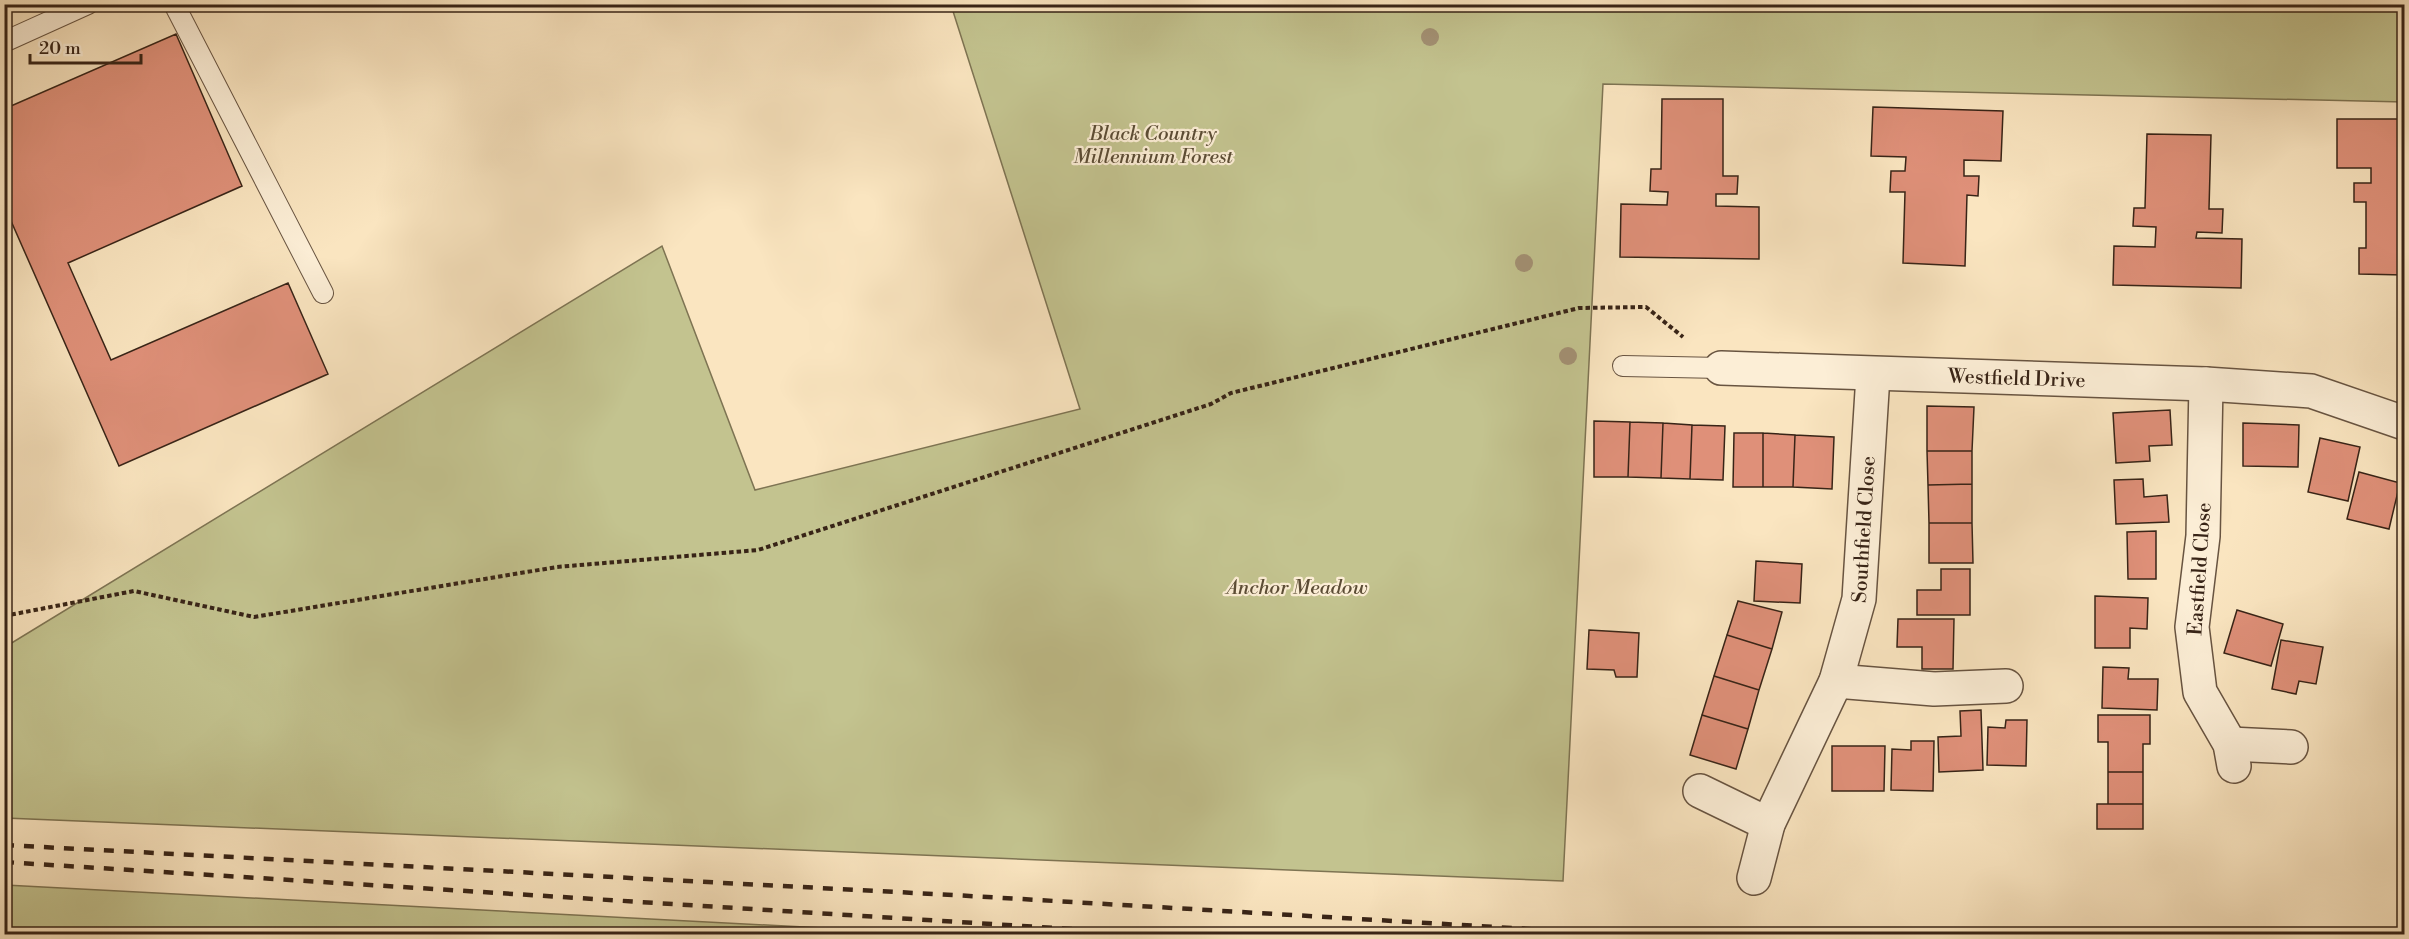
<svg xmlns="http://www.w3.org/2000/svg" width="2409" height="939" viewBox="0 0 2409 939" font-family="'Libre Bodoni',serif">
  <rect width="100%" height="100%" fill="#fae5c0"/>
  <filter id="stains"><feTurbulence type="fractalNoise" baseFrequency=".00333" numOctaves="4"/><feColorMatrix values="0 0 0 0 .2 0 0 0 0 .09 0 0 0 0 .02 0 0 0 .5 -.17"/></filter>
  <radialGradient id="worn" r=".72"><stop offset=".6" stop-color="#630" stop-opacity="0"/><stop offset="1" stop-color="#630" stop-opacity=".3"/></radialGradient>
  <path fill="#c3c38f" stroke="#7e7453" stroke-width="1.5" d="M951,5H2404V102L1603,84L1563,881L5,818V647L662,246L755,490L1080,409Z
    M5,885L937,934H5Z"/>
  <path fill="#df9079" stroke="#382417" stroke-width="1.5" d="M176,34L242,186L68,263L111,360L288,283L328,374L119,466L4,205V109Z
    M1662,99H1723V176H1738L1737,194H1716V206L1759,207V259L1620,257L1621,204L1667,205L1668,192L1650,191L1651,169H1661Z
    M1873,107L2003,111L2001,161L1964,160V176H1979L1978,196L1967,195L1965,266L1903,263L1905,192H1890L1891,171H1905L1906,157L1871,156Z
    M2337,119H2404V275L2359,274V248H2366V202H2354V183H2371V168H2337Z
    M2147,134L2211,135L2209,209H2223L2222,233L2197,232L2196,238L2242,239L2241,288L2113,285L2114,246L2155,247L2156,227L2133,226L2134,208H2145Z
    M1927,406L1974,407L1972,451H1927Z
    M2170,410L2172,445L2149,446L2150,461L2116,463L2113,413Z
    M1594,421L1630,422L1628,477H1594Z
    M1630,422L1663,423L1661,478L1628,477Z
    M1663,423L1692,425L1690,479L1661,478Z
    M2243,423L2299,425L2298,467L2243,466Z
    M1692,425L1725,426L1723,480L1690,479Z
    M1734,433H1763V487H1733Z
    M1763,433L1795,435L1793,487H1763Z
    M1795,435L1834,437L1832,489L1793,487Z
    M2320,438L2360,447L2348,501L2308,492Z
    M1927,451H1972V484L1928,485Z
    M2359,472L2400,483L2389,529L2347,519Z
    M2143,479L2144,497L2167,495L2169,522L2116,524L2114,480Z
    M1972,484V523H1929L1928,485Z
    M1929,523H1972L1973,563H1929Z
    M2156,531V579H2128L2127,532Z
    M1756,561L1802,564L1800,603L1754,601Z
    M1941,569H1970V615H1917V590H1941Z
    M2095,596L2148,598L2147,629L2130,628V648H2095Z
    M1738,601L1782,612L1772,649L1727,635Z
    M2237,610L2283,624L2271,666L2224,653Z
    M1898,619H1954L1953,669H1922V647H1897Z
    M1589,630L1639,633L1637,677H1616L1614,670L1587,669Z
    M1727,635L1772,649L1759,690L1714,676Z
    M2281,640L2323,647L2316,684L2299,681L2296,694L2272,689Z
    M2103,667L2129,668L2128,679H2158L2157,710L2102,708Z
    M1714,676L1759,690L1748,729L1702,715Z
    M1981,710L1983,770L1939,772L1938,737L1961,736L1960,711Z
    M1702,715L1748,729L1736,769L1690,755Z
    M2098,715H2150V744H2143V772H2108V742H2098Z
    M2006,720H2027L2026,766L1987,765L1988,727L2005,728Z
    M1911,741H1934L1933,791L1891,790L1892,749L1911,750Z
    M1832,746H1885L1884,791H1832Z
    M2108,772H2143V804H2108Z
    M2097,804H2143V829H2097Z"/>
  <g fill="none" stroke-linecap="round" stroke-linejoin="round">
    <g stroke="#685441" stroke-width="22">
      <path id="lane" d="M174,4L323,293
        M4,42L88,4
        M1623,366L1721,368"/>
    </g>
    <g stroke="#685441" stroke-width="36">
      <g id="street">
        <path id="s1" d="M1721,368L2206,384L2311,391L2404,423"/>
        <path d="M2206,384L2203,536L2192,627L2200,692L2230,744L2234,766"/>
        <path d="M1836,681L1934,689L2006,686"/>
        <path d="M2230,744L2291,747"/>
        <path d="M1700,791L1768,824"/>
        <path id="s2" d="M1754,878L1768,824L1836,681L1859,599L1873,375"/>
      </g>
    </g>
    <path stroke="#382417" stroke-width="4" stroke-dasharray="4.5 3" stroke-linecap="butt" d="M4,616L134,591L254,617L557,567L758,550L1211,404L1231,393L1579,308L1646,307L1683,337"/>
    <use href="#lane" stroke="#fceed6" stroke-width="20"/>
    <use href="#street" stroke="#fceed6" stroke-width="33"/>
    <path stroke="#382417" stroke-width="4.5" stroke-dasharray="10 10" stroke-linecap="butt" d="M4,845L953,895L1614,934
      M4,862L1150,934"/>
  </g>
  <g fill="#a39174">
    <circle cx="1430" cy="37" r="9"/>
    <circle cx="1524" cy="263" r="9"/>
    <circle cx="1568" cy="356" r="9"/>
  </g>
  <g text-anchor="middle" stroke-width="4.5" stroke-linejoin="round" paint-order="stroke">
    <g font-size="20" font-style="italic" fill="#5b4c35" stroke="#fceed6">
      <text x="1153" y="140">Black Country<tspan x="1153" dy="23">Millennium Forest</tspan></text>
      <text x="1297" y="594">Anchor Meadow</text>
    </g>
    <g font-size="20" fill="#382417" stroke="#fceed6">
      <text dy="7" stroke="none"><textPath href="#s1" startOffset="296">Westfield Drive</textPath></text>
      <text dy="7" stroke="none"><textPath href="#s2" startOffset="369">Southfield Close</textPath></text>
      <text transform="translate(2199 569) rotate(-86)" y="7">Eastfield Close</text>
    </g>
  </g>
  <rect width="2409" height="939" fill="none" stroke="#fae5c0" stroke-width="24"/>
  <rect x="6" y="6" width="2397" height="927" fill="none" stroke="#382417" stroke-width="3"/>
  <rect x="12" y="12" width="2385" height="915" fill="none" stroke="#382417" stroke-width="1.5"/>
  <path d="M30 54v9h111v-9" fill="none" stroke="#382417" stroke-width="3"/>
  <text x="39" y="54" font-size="18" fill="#382417" stroke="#fceed6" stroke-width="4.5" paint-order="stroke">20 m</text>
  <rect width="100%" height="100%" filter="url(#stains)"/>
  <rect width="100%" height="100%" fill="url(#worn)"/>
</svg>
